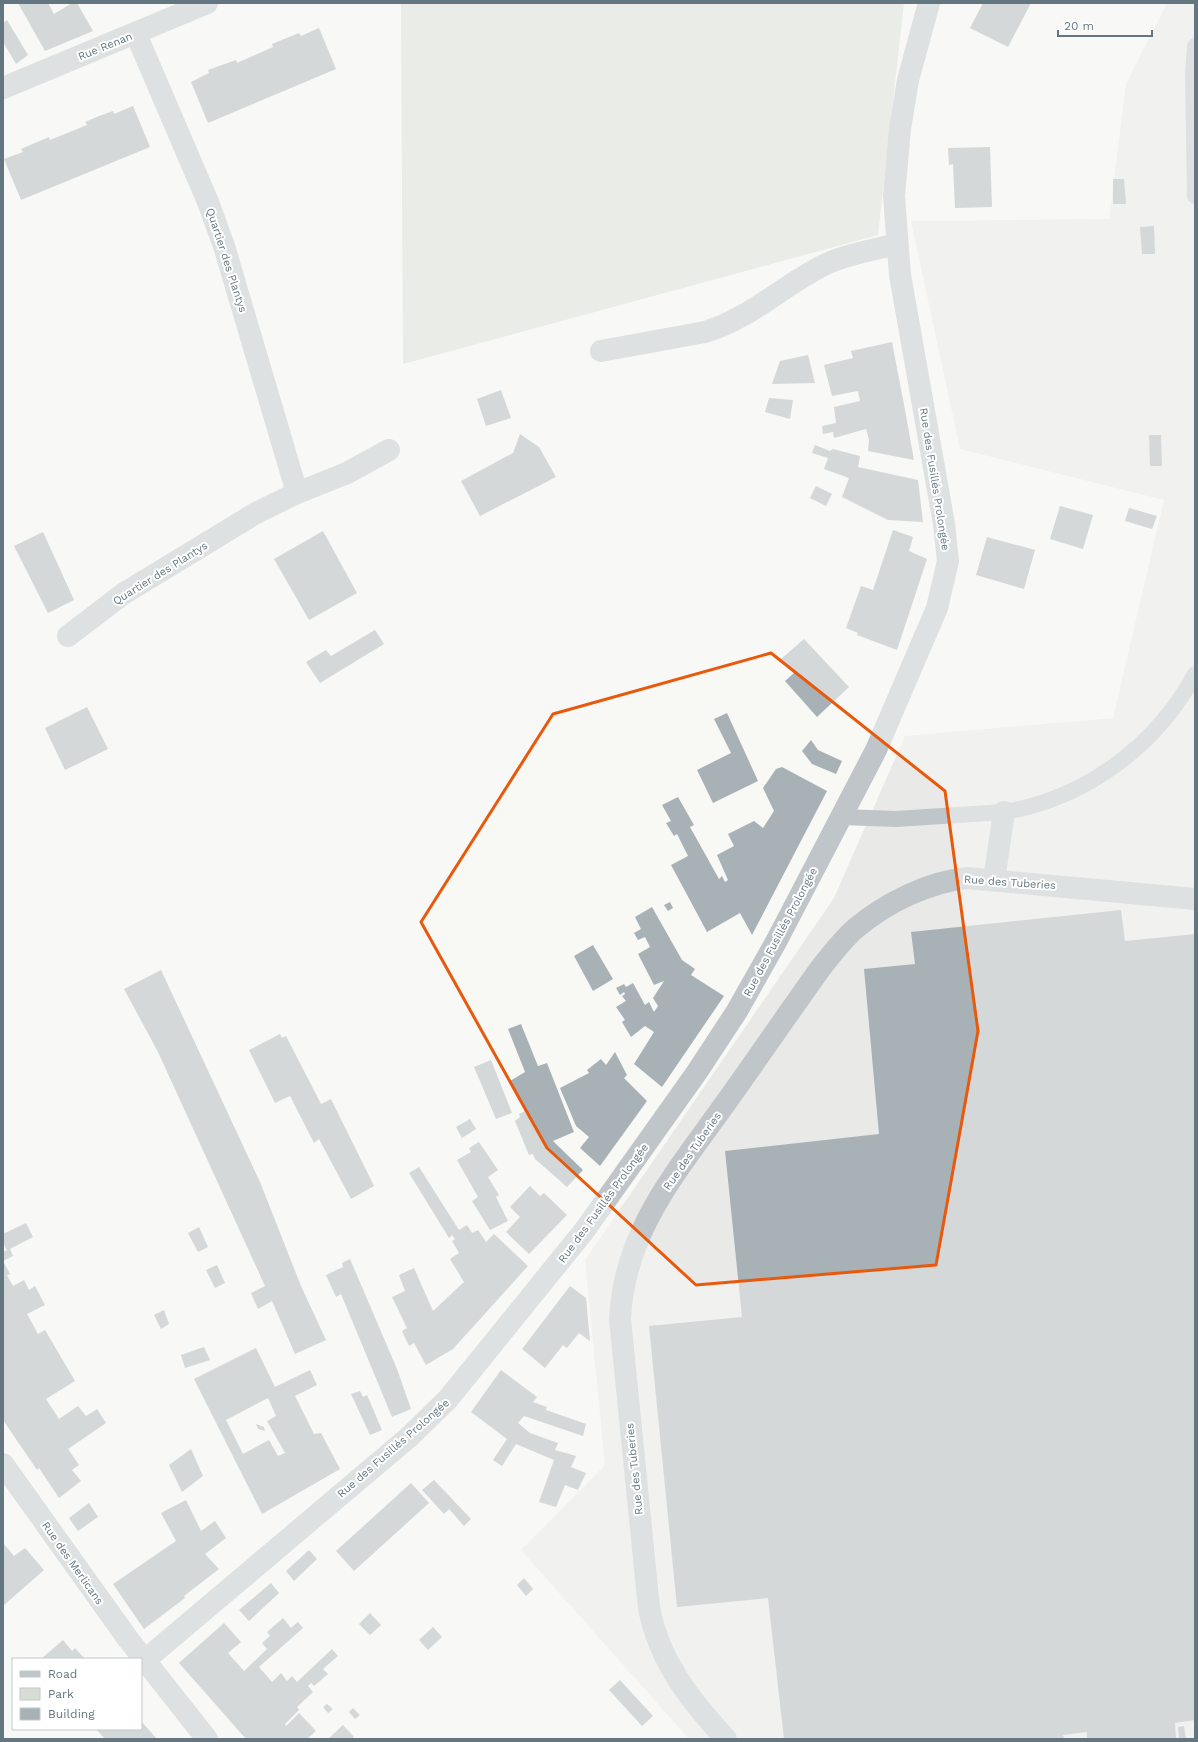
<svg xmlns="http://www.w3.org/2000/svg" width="1198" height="1742" viewBox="0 0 1198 1742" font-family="'Work Sans',sans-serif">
  <rect width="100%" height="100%" fill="#f8f8f5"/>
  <path fill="#e9e9e8" d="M1167,3H1195V1739H689L521,1550L605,1465L585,1260L834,898L905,736L1113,718L1164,500L960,449L911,221L1109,219L1126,84Z"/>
  <path fill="#d8ddd4" d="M401,3H904L878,235L403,364Z"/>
  <path fill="#a8b2b6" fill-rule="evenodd" d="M18,3H48L54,14L72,3H77L93,31L45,51Z
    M983,3H1031L1008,47L970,28Z
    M7,20L28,55L16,64L3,42V23Z
    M319,28L336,69L208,123L191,82L209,73L208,70L236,60L237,63L273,47L272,44L299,33L301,36Z
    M133,106L150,147L21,200L4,159L23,152L21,149L49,137L50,140L87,125L85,122L99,116L113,111L114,114Z
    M990,147L992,207L955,208L953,164L949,165L948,148Z
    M1113,179H1124L1126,204H1113Z
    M1154,226L1155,254H1142L1140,227Z
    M892,342L905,410L914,460L868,451L869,440L866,429L834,438L833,432L823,434L822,426L836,423L834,407L860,401L858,391L832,396L824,365L853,358L851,351Z
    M808,355L815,383L772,384L780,361Z
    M501,390L511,418L486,426L477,399Z
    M769,398L793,400L790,419L765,412Z
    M520,434L539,447L556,477L480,516L461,481L513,453Z
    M1149,435H1161L1162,466H1150Z
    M815,445L830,451L833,449L860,456L858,467L918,480L923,522L888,520L842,497L849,478L824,469L828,458L812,453Z
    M816,486L832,494L826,506L810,498Z
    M1060,506L1093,515L1083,549L1050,539Z
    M1129,508L1157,516L1152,529L1125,521Z
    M893,530L913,537L909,551L927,559L897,650L857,635L858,633L846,628L861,586L873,590Z
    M323,531L357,593L309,620L274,559Z
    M43,532L74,600L48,613L14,546Z
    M987,537L1035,550L1024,589L976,575Z
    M375,630L384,644L320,683L306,662L326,650L331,656Z
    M804,639L849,687L817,717L785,681L794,673L781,659Z
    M87,707L108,749L65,770L45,728Z
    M727,713L758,781L713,803L697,770L731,753L714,719Z
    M811,740L818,750L842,761L836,774L812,764L802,751Z
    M782,767L827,791L752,935L740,913L707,932L671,865L688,856L677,834L674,836L666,823L671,821L662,805L678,797L694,825L690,827L719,879L722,876L725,882L728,880L717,855L734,846L728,834L754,821L763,828L774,811L763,788L776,769Z
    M670,902L673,908L668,911L664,905Z
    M652,907L682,960L695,969L691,975L724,996L662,1087L634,1064L654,1032L645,1026L631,1037L622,1022L625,1020L616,1007L626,1001L622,996L625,994L624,992L620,995L616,988L624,984L626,987L633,983L645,1005L649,1002L654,1012L658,1006L653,998L664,981L654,985L638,954L650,947L645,937L638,940L634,933L641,929L635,917Z
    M1121,910L1125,941L1195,934V1720L1175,1723L1176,1739H1087V1732L1063,1735L1064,1739H784L768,1598L677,1607L649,1326L742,1317L725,1151L879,1134L864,969L915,964L911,932Z
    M593,945L613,979L593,991L574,956Z
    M161,970L260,1182L301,1286L326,1340L295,1354L272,1301L258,1309L251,1293L265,1286L158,1052L124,989Z
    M521,1024L538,1066L547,1063L574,1132L553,1141L583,1170L567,1187L535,1159L533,1154L529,1155L515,1121L520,1117L519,1114L525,1111L510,1081L525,1072L508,1029Z
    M280,1034L282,1038L286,1036L321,1104L331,1099L374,1186L351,1199L319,1139L314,1143L290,1096L275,1103L249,1050Z
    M615,1052L627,1075L624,1078L647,1101L600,1166L580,1148L589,1137L576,1126L560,1088L589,1073L587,1070L601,1059L606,1065Z
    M491,1060L512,1113L496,1119L474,1067Z
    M470,1119L476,1129L462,1138L456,1127Z
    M479,1142L498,1170L488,1177L499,1195L496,1197L508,1221L490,1230L472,1201L478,1197L457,1160L471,1152L469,1148Z
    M419,1167L459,1230L467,1225L472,1233L478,1230L486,1242L494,1234L528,1266L453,1349L426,1365L414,1343L409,1346L402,1331L407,1328L392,1297L405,1291L399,1275L414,1268L433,1311L464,1282L450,1259L459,1253L452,1241L455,1239L452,1235L449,1238L409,1173Z
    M530,1186L540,1196L544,1193L567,1215L529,1254L506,1232L520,1217L510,1207Z
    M26,1223L33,1237L10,1249L13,1256L3,1261L10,1274L7,1275L13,1286L24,1280L29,1290L35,1286L45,1305L27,1314L38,1334L45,1330L75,1381L46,1399L59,1419L78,1406L86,1416L97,1409L106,1423L68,1449L79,1465L72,1470L81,1481L59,1498L39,1468L37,1470L3,1420V1252L7,1250L3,1243V1234Z
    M199,1227L208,1247L198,1252L188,1233Z
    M350,1259L397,1369L411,1409L392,1417L341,1294L336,1297L326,1275L343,1267L342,1263Z
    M217,1265L225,1283L215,1288L206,1270Z
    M570,1286L586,1298L590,1341L579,1333L567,1348L563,1345L545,1368L522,1349Z
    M164,1310L169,1324L161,1329L154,1315Z
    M204,1347L210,1360L185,1368L181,1355Z
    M256,1348L275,1387L310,1370L317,1385L295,1396L314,1434L321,1433L340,1469L262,1514L194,1379ZM268,1398L276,1416L267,1421L285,1453L278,1456L269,1440L243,1454L226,1420Z
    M501,1370L537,1397L533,1402L547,1407L546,1410L586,1424L583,1436L524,1416L518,1423L530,1433L558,1443L555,1450L576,1456L571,1467L586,1473L578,1490L565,1485L556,1507L539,1502L554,1460L516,1444L502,1466L493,1460L507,1439L471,1412Z
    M360,1391L363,1397L367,1395L382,1430L370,1435L351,1394Z
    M256,1424L264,1427L265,1431L258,1429Z
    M191,1449L203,1476L182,1492L169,1465Z
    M434,1480L471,1519L464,1526L449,1509L444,1514L422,1490Z
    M411,1483L429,1503L354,1571L336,1551Z
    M186,1500L201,1531L215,1521L226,1538L205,1554L219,1569L184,1596L185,1598L144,1629L113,1584L176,1541L161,1513Z
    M89,1503L98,1517L78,1531L69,1518Z
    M4,1544L14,1556L25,1548L44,1570L3,1606Z
    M309,1550L317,1559L294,1581L286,1571Z
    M524,1578L533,1589L526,1596L517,1585Z
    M271,1583L279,1593L249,1621L239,1610Z
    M370,1613L381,1625L370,1635L359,1624Z
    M283,1618L291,1628L298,1622L303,1628L259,1667L272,1682L281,1673L287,1681L292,1676L297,1682L332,1649L338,1656L323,1669L328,1674L314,1686L311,1683L308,1686L313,1692L297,1707L299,1710L285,1724L286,1726L299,1713L316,1731L307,1739H246L179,1663L224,1623L241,1642L228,1653L244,1671L267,1649L262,1643L270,1636L267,1632Z
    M433,1627L442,1637L428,1650L419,1640Z
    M63,1640L72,1651L75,1648L85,1659H41Z
    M620,1680L653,1716L642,1726L609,1690Z
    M327,1704L333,1709L328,1713L323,1707Z
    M353,1708L360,1715L355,1719L349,1712Z
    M141,1721L157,1739H102L104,1738L96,1729H141Z
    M343,1725L354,1737L351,1739H328Z
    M1184,1726L1186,1739H1179L1178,1727Z"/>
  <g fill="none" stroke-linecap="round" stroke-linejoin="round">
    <path stroke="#bfc5c8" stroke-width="16" d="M1195,46L1193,74L1195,196
      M842,817L896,819L1004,812C1085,799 1156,746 1195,674"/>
    <path stroke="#bfc5c8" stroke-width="22" d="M136,34L208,202L224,246L297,493
      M3,88L207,3
      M601,351L705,332C751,318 782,286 824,265C847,254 873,250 897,244
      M68,636L123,594L256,513L297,493L347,473L389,450
      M994,880L1004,812
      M3,1464L128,1639L207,1739
      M144,1661L409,1437L448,1399L584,1231L697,1072L737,1011L777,940L876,750L937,608L948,561L944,524L900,275L894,196L900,129L908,80L929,3
      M726,1739C690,1700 659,1661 649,1608L620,1319C624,1233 674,1175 722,1108C755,1062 787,1015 820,969C831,955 842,940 856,928C886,903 928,882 967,878L1195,899"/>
  </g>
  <path d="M0 0H1198V1742H0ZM771,653L945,791L978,1031L936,1265L696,1285L547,1148L421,922L553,714Z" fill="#f8f8f5" fill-opacity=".55" fill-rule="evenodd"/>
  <path fill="none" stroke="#e8590c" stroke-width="3" stroke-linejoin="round" d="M771,653L945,791L978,1031L936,1265L696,1285L547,1148L421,922L553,714Z"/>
  <g text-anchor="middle" stroke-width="4" stroke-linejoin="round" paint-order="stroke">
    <g font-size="11" fill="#647780" stroke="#fff">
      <text transform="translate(105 46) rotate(-22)" y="4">Rue Renan</text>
      <text transform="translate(227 260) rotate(72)" y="4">Quartier des Plantys</text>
      <text transform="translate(935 479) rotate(81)" y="4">Rue des Fusillés Prolongée</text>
      <text transform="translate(160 573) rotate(-32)" y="4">Quartier des Plantys</text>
      <text transform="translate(1010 882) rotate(4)" y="4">Rue des Tuberies</text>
      <text transform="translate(780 932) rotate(-62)" y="4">Rue des Fusillés Prolongée</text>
      <text transform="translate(692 1151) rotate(-55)" y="4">Rue des Tuberies</text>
      <text transform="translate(603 1203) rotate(-54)" y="4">Rue des Fusillés Prolongée</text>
      <text transform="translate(393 1448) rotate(-41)" y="4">Rue des Fusillés Prolongée</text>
      <text transform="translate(634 1469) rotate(-96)" y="4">Rue des Tuberies</text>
      <text transform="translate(73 1563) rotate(55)" y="4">Rue des Merlicans</text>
    </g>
  </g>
  <rect width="1198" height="1742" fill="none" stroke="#647780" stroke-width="8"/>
  <rect x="12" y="1658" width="130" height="72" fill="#ffffff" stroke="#c1c9cc"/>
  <rect x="20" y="1671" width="20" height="6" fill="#bfc5c8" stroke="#c1c9cc"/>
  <text x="48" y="1678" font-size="12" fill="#647780">Road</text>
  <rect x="20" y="1688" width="20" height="12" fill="#d8ddd4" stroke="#c1c9cc"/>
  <text x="48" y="1698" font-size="12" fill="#647780">Park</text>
  <rect x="20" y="1708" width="20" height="12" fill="#a8b2b6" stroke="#c1c9cc"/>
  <text x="48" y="1718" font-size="12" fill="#647780">Building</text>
  <path d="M1058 30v6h94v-6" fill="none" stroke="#647780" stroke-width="2"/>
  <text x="1064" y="30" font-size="12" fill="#647780" stroke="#ffffff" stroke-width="3" paint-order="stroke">20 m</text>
</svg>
